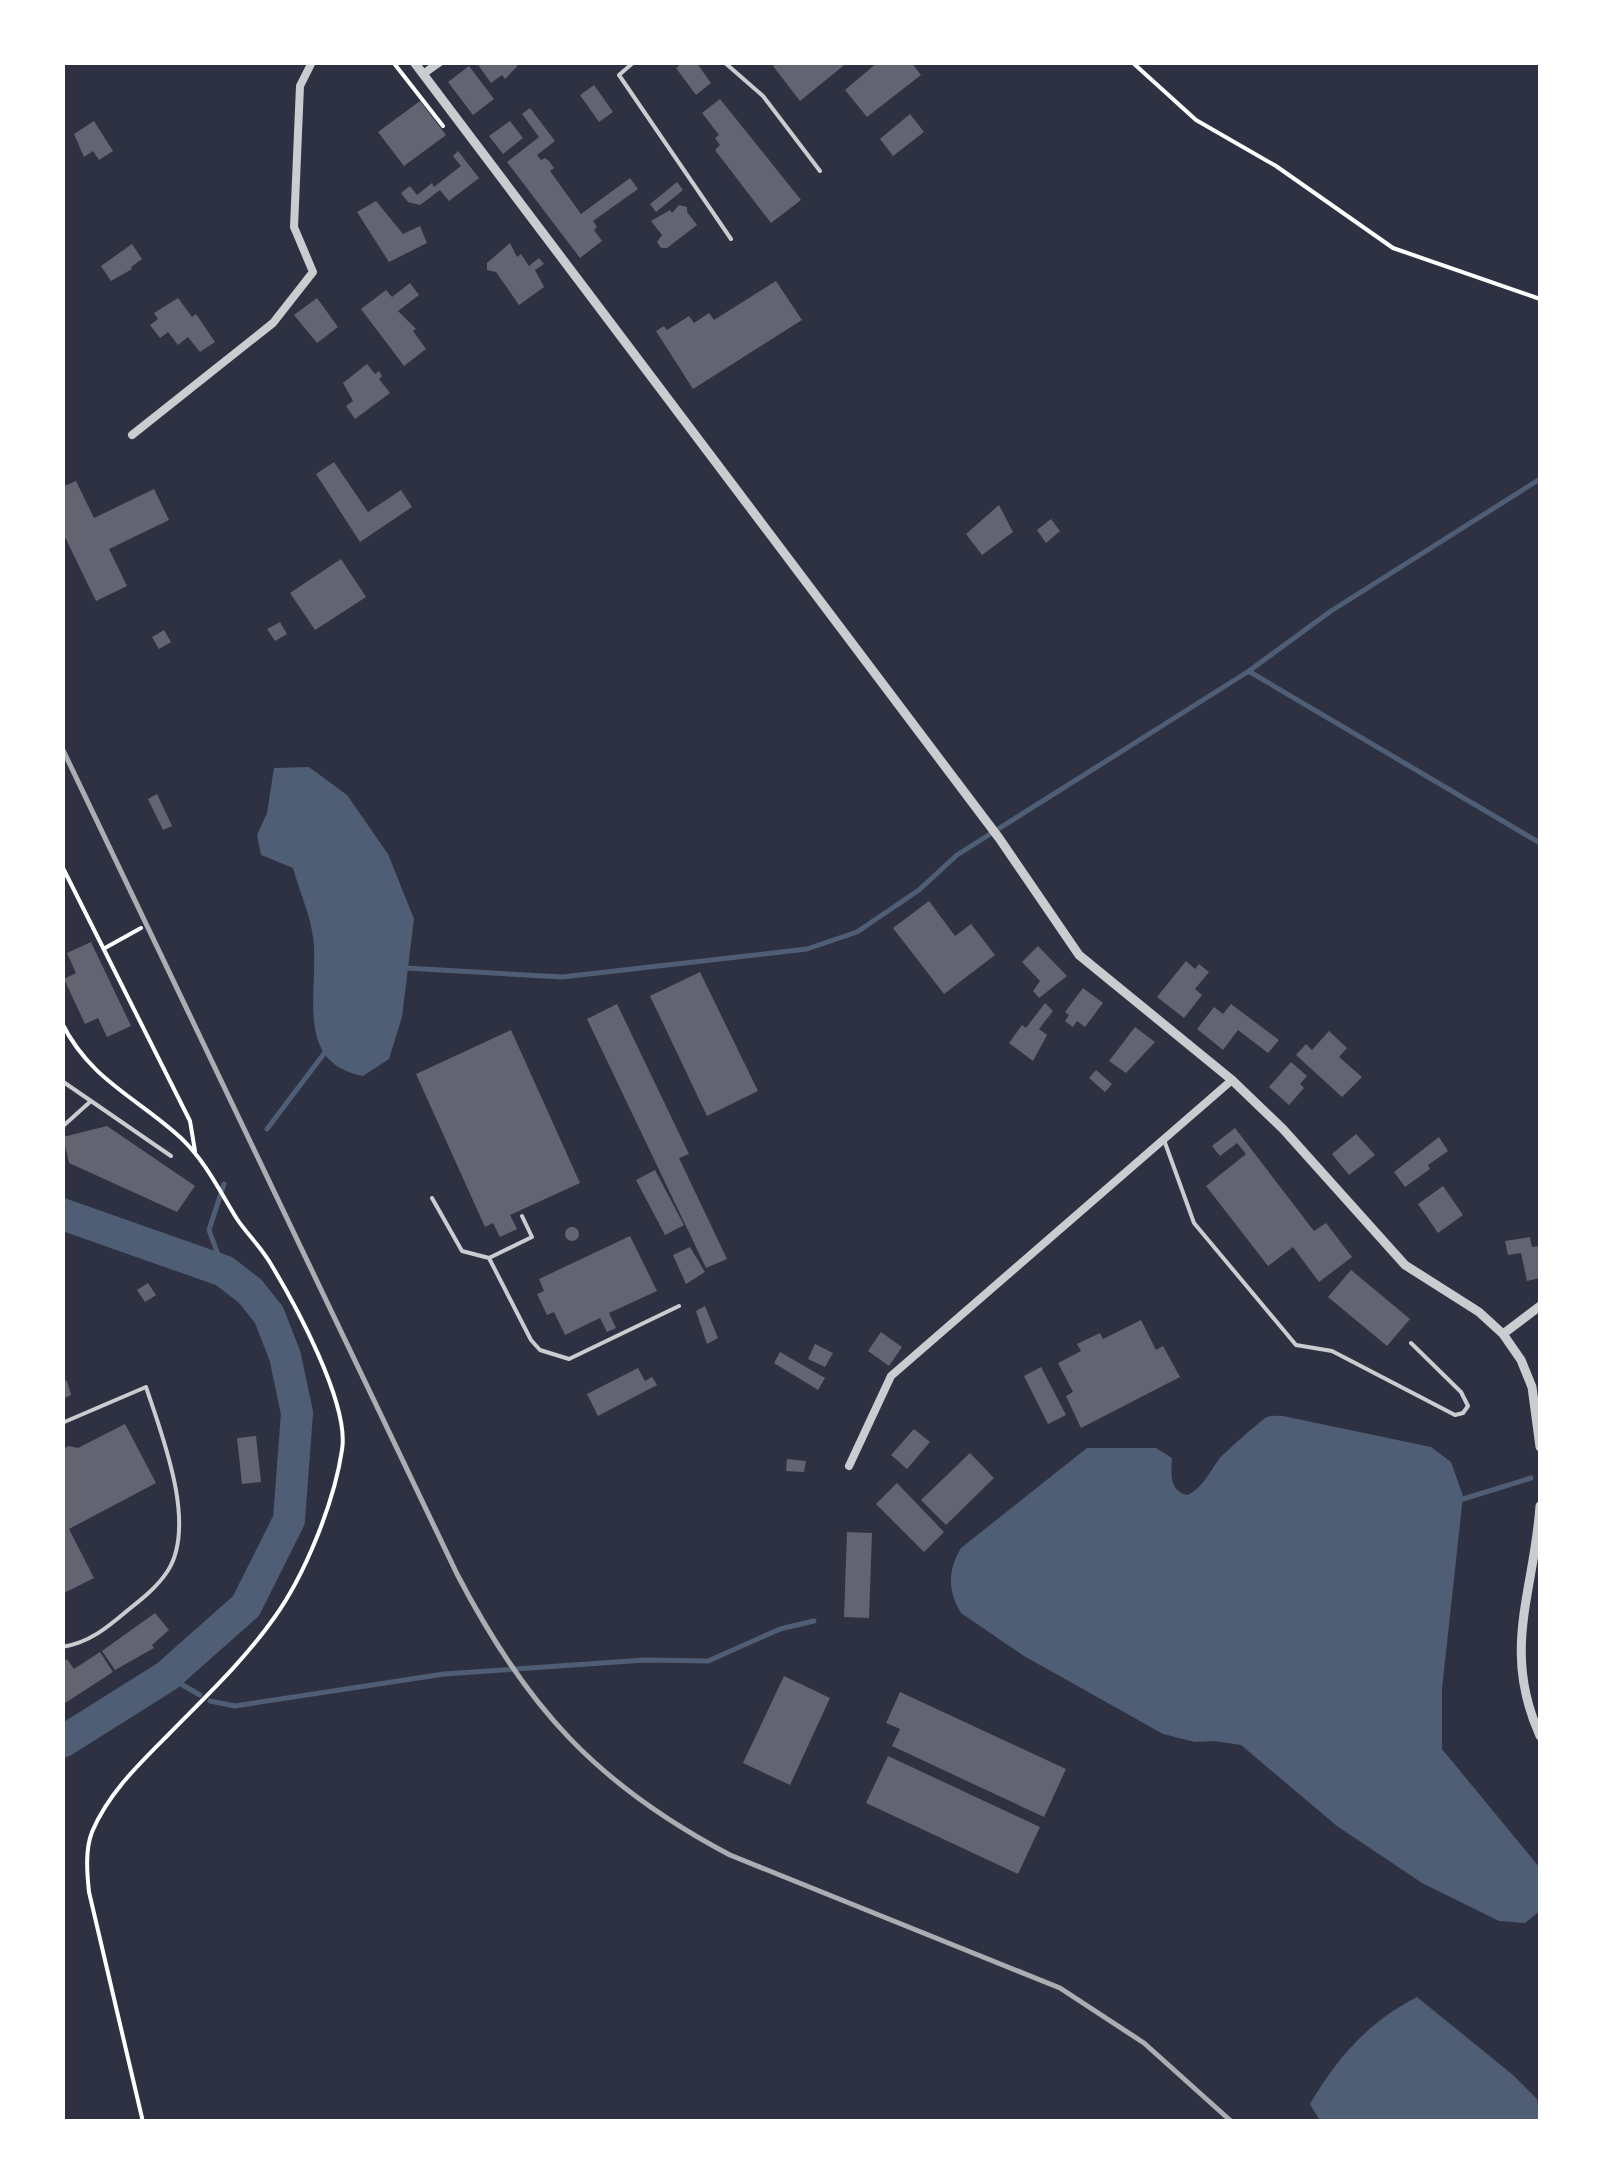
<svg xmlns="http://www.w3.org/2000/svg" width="1603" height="2184" viewBox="0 0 1603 2184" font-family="'PT Sans',sans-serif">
  <rect width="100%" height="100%" fill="#2d3142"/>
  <path fill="#4f5d75" d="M309,767L347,795L388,854L414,919L402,1017L389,1059L363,1076C292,1063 320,989 313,937C310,914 299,890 293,868L261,855L257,835L267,813L274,768Z
    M1283,1416L1431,1447L1451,1462L1463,1496L1442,1689V1749L1540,1868V1911L1525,1923L1499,1921L1422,1883L1337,1826L1241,1745L1214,1741L1195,1742L1163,1734L1024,1656L961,1613C947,1590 948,1570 961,1548L1087,1448H1156L1172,1458C1171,1473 1169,1491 1188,1495C1203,1487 1209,1473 1219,1459C1222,1455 1263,1418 1267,1417C1272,1415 1277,1416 1283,1416Z
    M1417,1997L1513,2075L1537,2099L1540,2121H1320L1310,2104C1337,2058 1368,2022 1417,1997Z"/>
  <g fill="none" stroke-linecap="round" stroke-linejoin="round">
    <path stroke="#4f5d75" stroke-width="5" d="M1250,672L1540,843
      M406,968L562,977L807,949L857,932L919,890L957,855L1249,671L1331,611L1540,479
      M267,1129L326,1051
      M224,1184L209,1230L224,1271
      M1460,1500L1531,1478
      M167,1676L200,1695
      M210,1701L235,1706L444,1674L645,1660L708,1661L780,1629L814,1621"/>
    <path stroke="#4f5d75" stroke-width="32" d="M62,1214L224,1271L250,1291L269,1315L285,1356L297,1413L289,1520L246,1606L167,1676L62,1742"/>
  </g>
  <path fill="#626471" d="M476,62H521L505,79L502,75L491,83Z
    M683,62H696L711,83L696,95L676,68Z
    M778,62H848L800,101L773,66Z
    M878,62H911L921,75L867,117L845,90Z
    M469,66L494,99L473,115L448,82Z
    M594,85L613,112L599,122L580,95Z
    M720,99L801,200L771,223L715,150L720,145L715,138L719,135L702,113Z
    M420,101L446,135L404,166L378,132Z
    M530,108L555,141L537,155L541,160L545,158L549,161L554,168L550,171L581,214L630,178L638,189L593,221L597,227L594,230L602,241L580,258L507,162L539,137L522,114Z
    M910,114L924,132L893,156L880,139Z
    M94,121L113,151L99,160L93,151L84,157L74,134Z
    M510,121L523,138L503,154L489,136Z
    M458,151L479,178L449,201L440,190L420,205L408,202L401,193L410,186L417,195L432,183L434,187L461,166L453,156Z
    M677,182L683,190L656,212L650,204Z
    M376,201L403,234L420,226L427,243L389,262L357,212Z
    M679,205L687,207V212L697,225L667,248H661L657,242L662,235L651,221L670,210L672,213Z
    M510,243L517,257L521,254L529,266L539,258L544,264L535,270L544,287L519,305L496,272L487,270V263Z
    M132,244L142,259L131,267L132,269L111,281L101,266Z
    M776,281L802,320L693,389L656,331L664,326L667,330L689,316L694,323L709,313L714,320Z
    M410,283L419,295L398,311L416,329L413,331L426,349L404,366L361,309L386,290L392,297Z
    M178,298L192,317L196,314L215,342L200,352L188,337L178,345L168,332L160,338L150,325L158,319L154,313Z
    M317,298L338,327L317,343L294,315Z
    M367,364L375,374L379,371L382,376L379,379L390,393L355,419L346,406L353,401L343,383Z
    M334,462L368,512L401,490L412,507L360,542L316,474Z
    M76,481L94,518L154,489L169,520L109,549L127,586L96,601L62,531V487Z
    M999,505L1013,532L982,555L966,534Z
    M1051,519L1060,531L1046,543L1037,530Z
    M341,559L366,597L315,630L290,593Z
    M280,622L287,634L275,641L267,629Z
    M164,630L171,642L159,649L152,637Z
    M157,794L172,826L163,830L148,799Z
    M929,901L955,936L971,924L995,955L944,994L893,928Z
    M91,942L131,1026L107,1037L98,1018L85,1024L64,979L76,973L67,953Z
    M1038,946L1067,976L1039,998L1033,991L1040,981L1022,962Z
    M1186,961L1195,969L1199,964L1209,972L1195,989L1202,995L1184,1018L1157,997Z
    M700,972L758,1091L707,1116L650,996Z
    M1083,988L1103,1003L1085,1027L1077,1021L1073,1027L1065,1021L1069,1015L1065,1012Z
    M1045,1003L1053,1011L1039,1029L1047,1035L1033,1061L1009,1043L1022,1025L1026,1028Z
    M617,1004L689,1154L679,1158L727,1259L706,1268L587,1019Z
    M1231,1004L1279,1040L1268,1053L1238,1030L1223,1050L1197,1029L1214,1007L1223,1014Z
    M1135,1027L1155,1042L1126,1073L1109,1061Z
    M511,1030L580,1183L510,1215L517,1229L500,1237L493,1223L485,1227L416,1074Z
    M1329,1031L1347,1048L1339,1057L1362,1077L1342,1097L1296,1055L1306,1044L1312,1050Z
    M1291,1062L1307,1076L1300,1084L1304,1088L1289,1105L1269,1087Z
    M1096,1070L1112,1084L1105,1092L1089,1078Z
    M107,1126L195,1186L177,1212L69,1163L63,1137Z
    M1235,1128L1314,1231L1326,1223L1352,1257L1319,1282L1293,1247L1268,1266L1206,1186L1246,1154L1237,1143L1220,1156L1212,1146Z
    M1356,1134L1375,1155L1349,1175L1332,1154Z
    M1439,1137L1448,1151L1428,1165L1430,1169L1405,1187L1394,1172Z
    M655,1170L684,1225L665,1235L636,1180Z
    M1443,1186L1463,1215L1438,1233L1418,1204Z
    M565 1234a7 7 0 1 1 14 0a7 7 0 1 1-14 0Z
    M630,1236L657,1291L609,1313L616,1328L607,1332L600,1318L565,1335L554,1312L547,1315L537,1294L544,1291L539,1279Z
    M1530,1237L1532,1247L1540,1246V1278L1527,1281L1521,1253L1508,1255L1505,1241Z
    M690,1247L705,1272L686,1284L673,1255Z
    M1351,1270L1410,1319L1387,1346L1328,1297Z
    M148,1283L156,1295L145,1302L137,1290Z
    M705,1306L718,1338L707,1344L696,1311Z
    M1141,1320L1156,1350L1163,1346L1180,1377L1081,1428L1066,1396L1073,1392L1058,1363L1081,1351L1077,1344L1100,1333L1103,1339Z
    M881,1332L902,1347L889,1366L868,1351Z
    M815,1344L833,1353L825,1367L808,1359Z
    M780,1352L825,1378L818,1390L774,1363Z
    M1041,1367L1066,1415L1048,1424L1024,1376Z
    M638,1368L645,1381L652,1377L657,1385L598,1416L587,1394Z
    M63,1379L67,1381L71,1395L63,1399Z
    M125,1424L156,1483L69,1529L94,1578L62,1594V1449L69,1446L78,1448Z
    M914,1429L930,1442L907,1469L891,1455Z
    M256,1436L261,1482L242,1484L237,1438Z
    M970,1453L994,1478L946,1525L921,1500Z
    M787,1459L806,1461L804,1472L786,1471Z
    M897,1483L944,1532L924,1552L876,1504Z
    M847,1532L872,1533L869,1618L844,1617Z
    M155,1613L169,1630L152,1645L154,1648L115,1670L102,1651Z
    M100,1652L113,1672L62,1705V1662L67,1659L74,1669Z
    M784,1676L830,1698L790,1785L743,1763Z
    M900,1692L1066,1769L1044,1817L892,1746L900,1729L886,1723Z
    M888,1756L1040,1827L1018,1874L866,1803Z"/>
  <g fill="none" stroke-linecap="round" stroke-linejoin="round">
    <path stroke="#fff" stroke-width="4" d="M393,62L443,126
      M1132,62L1196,120L1276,166L1393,248L1540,299
      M62,866L190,1121L195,1151
      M105,948L141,928
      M62,1023C90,1080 138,1098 181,1138C206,1162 219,1190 237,1219C247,1234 260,1246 269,1261C294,1302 350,1404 342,1450C334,1503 305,1575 274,1618C243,1662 204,1698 167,1736C138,1765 108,1794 92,1832C85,1850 87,1873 89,1892L143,2122"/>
    <path stroke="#caccd0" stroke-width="4" d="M634,62L619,75L731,239
      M724,62L763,96L820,171
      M62,1081L171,1156
      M62,1127L91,1101
      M1164,1140L1194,1223L1296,1345L1332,1351L1455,1415L1463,1413L1468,1406L1461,1392L1411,1343
      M432,1198L462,1251L489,1258
      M522,1216L532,1237L489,1258L531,1340L540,1350L569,1359L679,1306
      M62,1423L146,1387C162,1435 198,1526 167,1572C157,1587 142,1599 128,1610C108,1627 89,1643 62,1647"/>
    <path stroke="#caccd0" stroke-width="8" d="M423,74L440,62
      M132,435L273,323L313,272L294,227L300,86L312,62
      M849,1466L891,1376L1232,1080"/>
    <path stroke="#caccd0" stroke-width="9" d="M414,62L999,838L1079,955L1232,1080L1283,1129L1405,1265L1479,1312L1503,1334L1521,1360L1532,1387L1540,1447
      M1503,1334L1540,1306
      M1540,1506C1534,1593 1501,1649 1540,1736"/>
    <path stroke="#abadb3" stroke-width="5" d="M62,748L457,1574C526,1707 597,1785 730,1855L1060,1988L1144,2043L1232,2122"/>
  </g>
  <rect width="1603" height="2184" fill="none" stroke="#ffffff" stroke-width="130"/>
</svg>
